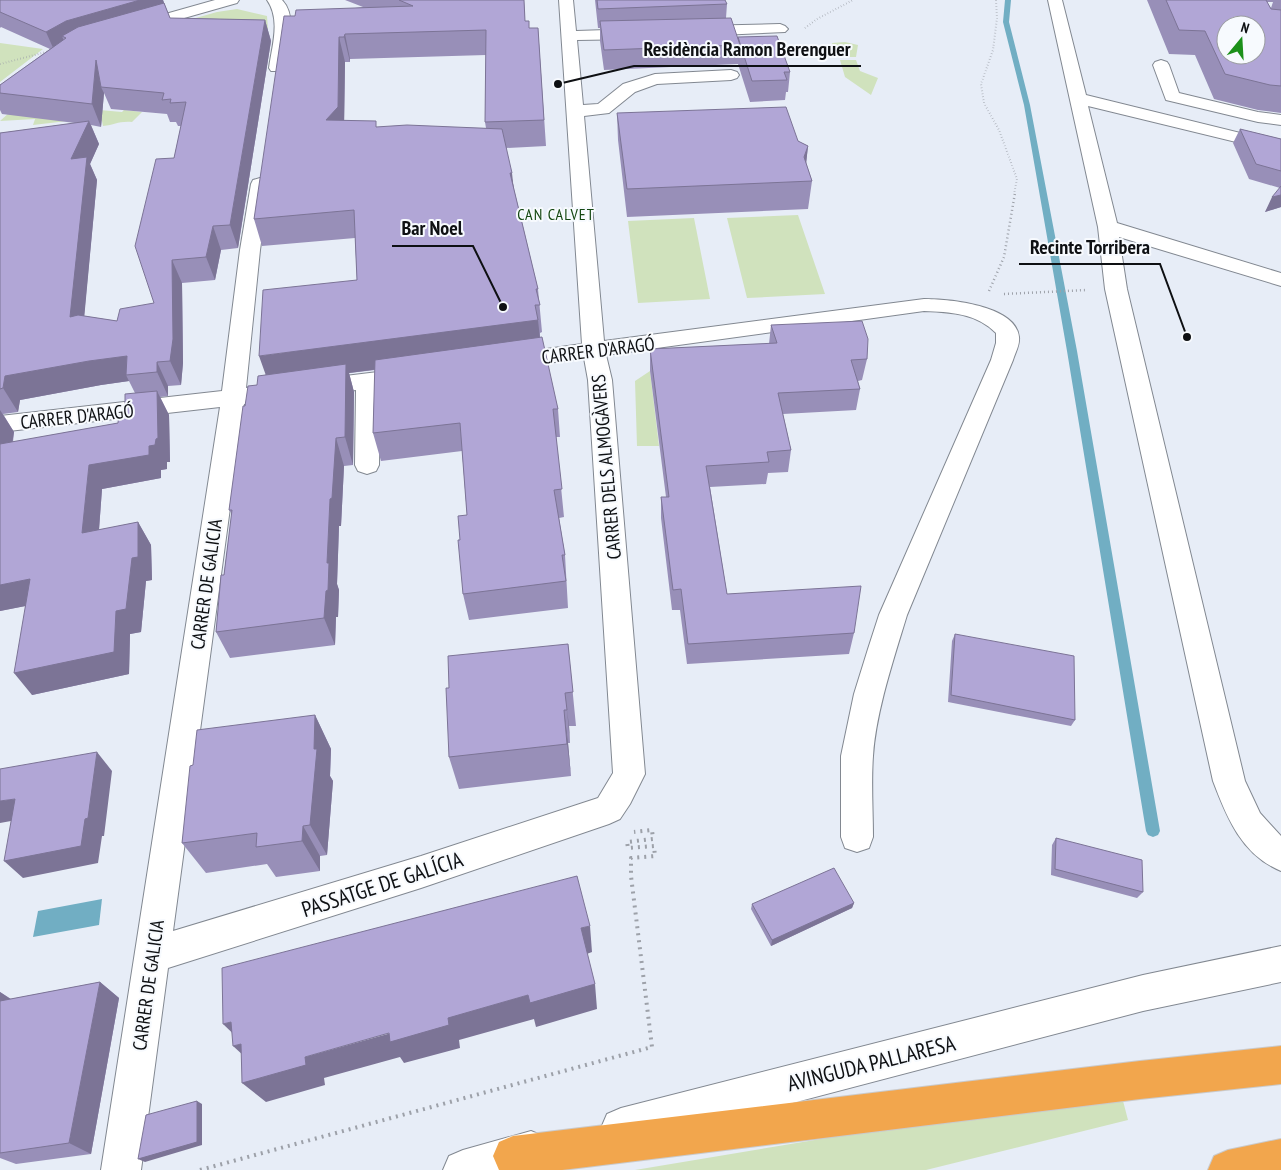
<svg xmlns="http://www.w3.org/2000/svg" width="1281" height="1170" viewBox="0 0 1281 1170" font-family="'PT Sans Narrow',sans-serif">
  <rect width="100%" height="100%" fill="#e7edf7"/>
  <path fill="#d0e2bd" d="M237,9L267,16L268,30L139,34L217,12Z
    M845,42L858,45L856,57H837L832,43Z
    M0,43L43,49L0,82Z
    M840,60H856L860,71L878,78L871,95L845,77Z
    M20,103L122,112L124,110L142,112L132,122C118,121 115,125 103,126L102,121L93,118L33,125L35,119L0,121Z
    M798,215L825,294L747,298L727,218Z
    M694,218L710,299L638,303L628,221Z
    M650,371L659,446H637L635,381Z
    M1122,1097L1128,1120L926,1170H635L911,1124Z"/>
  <path fill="#71aec3" d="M102,899L99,925L33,937L38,911Z"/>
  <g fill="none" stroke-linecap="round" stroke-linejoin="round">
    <path fill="#71aec3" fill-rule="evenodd" d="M1005,0H1011L1009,22L1030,105L1077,351L1160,831L1158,835L1153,837L1148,835L1146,831L1067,351L1024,105L1003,22Z"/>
    <g stroke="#828891" stroke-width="2">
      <path id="minor" d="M215,0H239L237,3L135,32L130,30L127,27L130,24Z
        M267,0H282C298,16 288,49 285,68L283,71H271L269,68C272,45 281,20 267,0Z
        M559,0H573L576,31L638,29L643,31L646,34L643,37L638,39L577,40L583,105L598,104L623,84L655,74L731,70L737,72L739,75L737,78L731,80L657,84L635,92L609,113L584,116L604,341L924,299C948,299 1016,305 1019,337C1020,345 1015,353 1013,360L907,615C894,658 876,711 873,756C871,783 873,810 873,837L869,848L857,852L845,848L841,837V756L854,694L868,649L879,615L991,360L996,343V333C976,313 950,312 924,311L606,355L612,380L645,774L630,804L620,819L609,824L421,888L168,968L141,1170H101L220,407L0,432V416L222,391L240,250L251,184L253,180L260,178L267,180L269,184L260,250L246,388L411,368L419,370L422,375L419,380L380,387L379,465L376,471L367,474L358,471L355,465L356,390L244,404L173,931L421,856L598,798L613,773L588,380L584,358L511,368L503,366L500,361L503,356L511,354L582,344Z
        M1048,0H1062L1086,95L1281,143V153L1088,106L1117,223L1281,273V286L1119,237L1127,289L1245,781L1260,813L1281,836V871C1242,855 1227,818 1213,781L1105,289L1098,227Z
        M780,24L785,26L788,29L785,32L698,36L693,34L690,31L693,28L698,26Z
        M1161,60L1167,62L1169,65L1179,93L1258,112L1281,115V125L1258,122L1166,100L1153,65L1155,62Z
        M1281,946V982L1143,1011L621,1148L607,1142L601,1128L607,1114L621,1108L1143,975Z
        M531,1131L545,1137L551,1151L545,1165L533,1170H443L449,1156L463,1150Z"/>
    </g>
    <g stroke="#cacacb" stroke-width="2">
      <path id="highway" d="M1281,1046V1084L1140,1099L562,1170H499L493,1156L499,1142L513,1136L1140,1061Z
        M1281,1139V1170H1208L1214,1156L1228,1150Z"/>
    </g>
    <path stroke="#9da1a9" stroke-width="2" stroke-dasharray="0.5 2.5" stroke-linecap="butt" d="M996,0L997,18L993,50L981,84L984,103L999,130L1017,179L1014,194
      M805,28L817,19L853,0
      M0,64L50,51"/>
    <path stroke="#9da1a9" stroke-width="2.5" stroke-dasharray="1 3" stroke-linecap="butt" d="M989,291L1004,257L1015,193
      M1004,294L1087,290"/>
    <path stroke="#9da1a9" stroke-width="4" stroke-dasharray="2 5" stroke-linecap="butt" d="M200,1170L652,1047L631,876V858L655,856L654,846L628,848L627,842L653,839L652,830L634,832"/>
    <use href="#minor" fill="#fff" fill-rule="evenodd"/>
    <use href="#highway" fill="#f2a64d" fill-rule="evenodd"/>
  </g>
  <path fill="#988fb8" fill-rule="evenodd" d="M0,0H163L170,18L265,20L271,41L238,248L221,250L215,280L182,283L183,363L181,385L168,386V396L160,397L169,415L170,462H167V469L161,470V478L102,489L99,530L138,522L151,545L152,580L146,581L141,632L130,634L129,674L32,695L25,606L0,611V133L75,123L2,114L0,110V85L50,49L1,27L0,28ZM104,93L111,109L167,114L170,122H176L178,126H181L174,158L154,303L117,321L84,316L97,180L90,164L99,144L91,125L101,127ZM129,381L135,393L118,423L13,442L14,432L3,414L18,412L20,400L101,385Z
    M345,0H524L525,21L529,28H538L546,146L506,148L514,189L538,289L542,332L540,333V338L558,409L560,437H556L564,517L559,518L565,555L568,608L469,620L463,594L460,540L467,515L462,451L381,461L373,433L375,370L349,373L354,392L353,465L344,466L341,526H339L337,584L339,590L338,617H336L335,645L230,658L216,632L232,514L229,510L245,406L257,385L266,374L357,280L355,238L262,246L254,219L295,16L363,7ZM486,55L485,122L486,128L377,127L344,120L345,62H350V59Z
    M595,0H725L727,4L726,18L738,38L790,72L788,92H786L785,100L750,102L738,64L604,70L600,41V28H598Z
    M1147,0H1281V113L1258,110L1214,99L1195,55L1169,54ZM1266,2H1273L1271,8Z
    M617,113L798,141L808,146L806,163L812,181L808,209L627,217L618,140Z
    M1240,129L1281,139V207L1265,212L1280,188L1249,179L1233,143Z
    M771,325L867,359L862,380L858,381L860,389L856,410L783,414L791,450L788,472L768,473L766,484L710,487L727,594L854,633L849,654L687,664L680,610H672L661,518V497H666L650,371V349L769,344Z
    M955,634L1075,720L1071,726L948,702L952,641Z
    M568,644L576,726H569L570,743H568L571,776L459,789L449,757V688Z
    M315,715L331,749L330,776L333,781L327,855L320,856V871L276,877L267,864L206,873L182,843L193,765Z
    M1056,838L1143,892L1137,898L1051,875L1052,845Z
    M854,903L852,908L771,946L751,909L752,904Z
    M100,982L119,998L91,1154L16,1164L0,1158V992L11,999Z"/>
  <path fill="#7c7496" d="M140,0H163L167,12L66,38L62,36L65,44L54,50L46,32L66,21Z
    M265,20L271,41L238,248L230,225Z
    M345,34L350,59V62L344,37Z
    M339,37L345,62L344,133L326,120Z
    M96,60L101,87L104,93L101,127L92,104Z
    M89,121L99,144L90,164L97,180L82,341L70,317L71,159Z
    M808,146L805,174L804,157Z
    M510,173H512L515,200Z
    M1281,195V207L1265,212L1272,197Z
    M213,226L221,250L215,280L206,257Z
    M172,260L182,283L183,363L181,385L170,361Z
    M538,320L541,348L349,373L354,392L353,465L345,437L269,384L259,356Z
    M127,356L126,375L129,381L101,385L20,400L18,412L3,388L5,376L89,361Z
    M157,362L168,386V396L157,372Z
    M157,391L169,415L170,462H167V469L161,470V478L102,489L97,556L82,533L89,465L149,446Z
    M0,410L14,432L8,469L0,456Z
    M336,438L344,466L341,526H339L337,584L339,590L338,617H336L335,645L324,618L330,499Z
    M138,522L151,545L152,580L146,581L141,632L130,634L129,674L32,695L14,673L116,611L132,558Z
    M30,579L46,602L0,611V585Z
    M565,693L569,726L570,743L567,710Z
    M564,710L568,743L571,776L567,744Z
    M315,715L331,749L330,776L333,781L327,855L310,825Z
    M97,752L112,771L104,836H102L98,863L23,878L4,861L85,819Z
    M15,799L33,817L0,823V801Z
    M303,826L320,856V871L302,841Z
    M854,903L852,908L771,946L772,940Z
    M590,926L592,952L584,955L581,928Z
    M100,982L119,998L91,1154L69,1143Z
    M595,984L597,1009L536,1027L534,1019L459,1040L460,1048L404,1063L400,1057L324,1078L325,1085L266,1102L242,1083L305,1057L528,995Z
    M0,992L18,1004L0,1009Z
    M231,1022L247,1047L223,1024Z
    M241,1044L257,1068L233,1046Z
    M197,1101L202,1104V1145L145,1162L138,1159Z"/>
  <path fill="#b1a6d6" stroke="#7c7496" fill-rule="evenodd" d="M0,0H140L66,21L46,32L0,12Z
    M399,0H524L525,21H529V28H538L544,120L485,122L486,30L345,34L344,37H339L338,107L326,120L376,121V127L407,125L502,129L512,173H510L538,289H536L540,305H535L538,320L259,356L263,290L357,280L354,210L254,219L284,16H295L296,10L413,6Z
    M597,0H725L727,4L598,9Z
    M1166,0H1266L1271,9L1281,10V86L1270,85L1225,74L1205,31L1179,30ZM1226,25H1256V55H1226Z
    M164,3L170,18L265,20L230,225L213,226L206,257L172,260L173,339L170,361L157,362V372L126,375L127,356L89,361L5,376L3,388L0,389V133L89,121L71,159L87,157L70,317L78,315L117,321L120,309L154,303L135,246L156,159L174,158L186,102L170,103L171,99L162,100L164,93L101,87L96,60L92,104L0,93V85L66,38L62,36L78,27Z
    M731,18L740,45L604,50L600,21Z
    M777,36L790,72H784L787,80L752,81L738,37Z
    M786,107L798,141L808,146L804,157L812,181L627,189L617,113Z
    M1240,129L1281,139V171L1256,164Z
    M1281,186V195L1272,197Z
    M862,321L868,339L867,359L851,360L860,389L778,393L791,450L767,452L769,462L706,466L727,594L861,586L854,633L688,644L681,589L673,590L661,497H669L650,349L777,343L771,325Z
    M542,337L558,409H553L562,489L554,490L565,555H562L566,581L463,594L458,540H460L458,516L467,515L460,423L373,433L375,360Z
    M346,364L345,437L336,438L332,498L330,499L327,563H329L328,590L326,591L324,618L216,632L221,575H224L232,510H229L243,406H245L248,386L257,385L258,376Z
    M157,391L158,438L156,439L155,445L149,446V455L89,465L82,533L138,522V557L132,558L126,609L116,611L114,652L14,673L30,579L0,585V444L118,423L119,413L125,412V394Z
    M955,634L1074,656L1075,720L951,695Z
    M568,644L573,692L565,693L567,710H564L567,744L449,757L446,688H449L448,656Z
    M315,715L314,749H317L310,825L303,826L302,841L256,847L257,833L182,843L190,766L193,765L197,730Z
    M97,752L88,818L85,819L81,846L4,861L15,799L0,801V769Z
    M1056,838L1142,860L1143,892L1055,869Z
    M834,868L854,903L772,940L752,904Z
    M577,876L590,926L581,928L595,984L530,1003L528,995L448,1018L449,1025L390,1042L389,1033L305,1057L306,1065L242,1083L241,1044L233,1046L231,1022L223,1024L222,968Z
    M100,982L69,1143L0,1153V1001Z
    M197,1101V1142L138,1159L146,1115Z"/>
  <g text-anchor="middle" stroke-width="4" stroke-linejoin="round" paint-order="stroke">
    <g font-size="16" letter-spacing="1" fill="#154812" stroke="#f7fafe">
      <text x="556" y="220">CAN CALVET</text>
    </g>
    <g font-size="19" fill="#0e1013" stroke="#f7fafe">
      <text transform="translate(598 350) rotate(-7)" y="7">CARRER D'ARAGÓ</text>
      <text transform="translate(77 416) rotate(-6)" y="7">CARRER D'ARAGÓ</text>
      <text transform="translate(606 467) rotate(-95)" y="7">CARRER DELS ALMOGÀVERS</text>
      <text transform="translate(206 584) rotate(-82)" y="7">CARRER DE GALICIA</text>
      <text transform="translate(148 985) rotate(-82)" y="7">CARRER DE GALICIA</text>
    </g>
    <g font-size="22" fill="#0e1013" stroke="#f7fafe">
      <text transform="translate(382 884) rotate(-18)" y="8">PASSATGE DE GALÍCIA</text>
      <text transform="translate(871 1063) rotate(-14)" y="8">AVINGUDA PALLARESA</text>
    </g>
  </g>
  <path fill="none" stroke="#0e1013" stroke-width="2" d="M558 84L634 66H861M503 307L473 246H392M1187 337L1160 264H1019"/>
  <g fill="#0e1013" stroke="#f7fafe" stroke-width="2">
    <circle cx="558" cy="84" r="5"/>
    <circle cx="503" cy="307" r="5"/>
    <circle cx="1187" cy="337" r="5"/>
  </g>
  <g font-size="20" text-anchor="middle" font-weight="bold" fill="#0e1013" stroke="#f7fafe" stroke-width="4" stroke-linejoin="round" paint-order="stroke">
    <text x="747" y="56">Residència Ramon Berenguer</text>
    <text x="432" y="235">Bar Noel</text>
    <text x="1090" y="254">Recinte Torribera</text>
  </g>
  <g transform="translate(1241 40) rotate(18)"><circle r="24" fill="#f7fafe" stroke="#9a9ca0"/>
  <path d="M0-4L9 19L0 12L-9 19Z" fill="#1c901a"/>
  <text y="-8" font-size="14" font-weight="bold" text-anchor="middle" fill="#0e1013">N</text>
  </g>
</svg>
